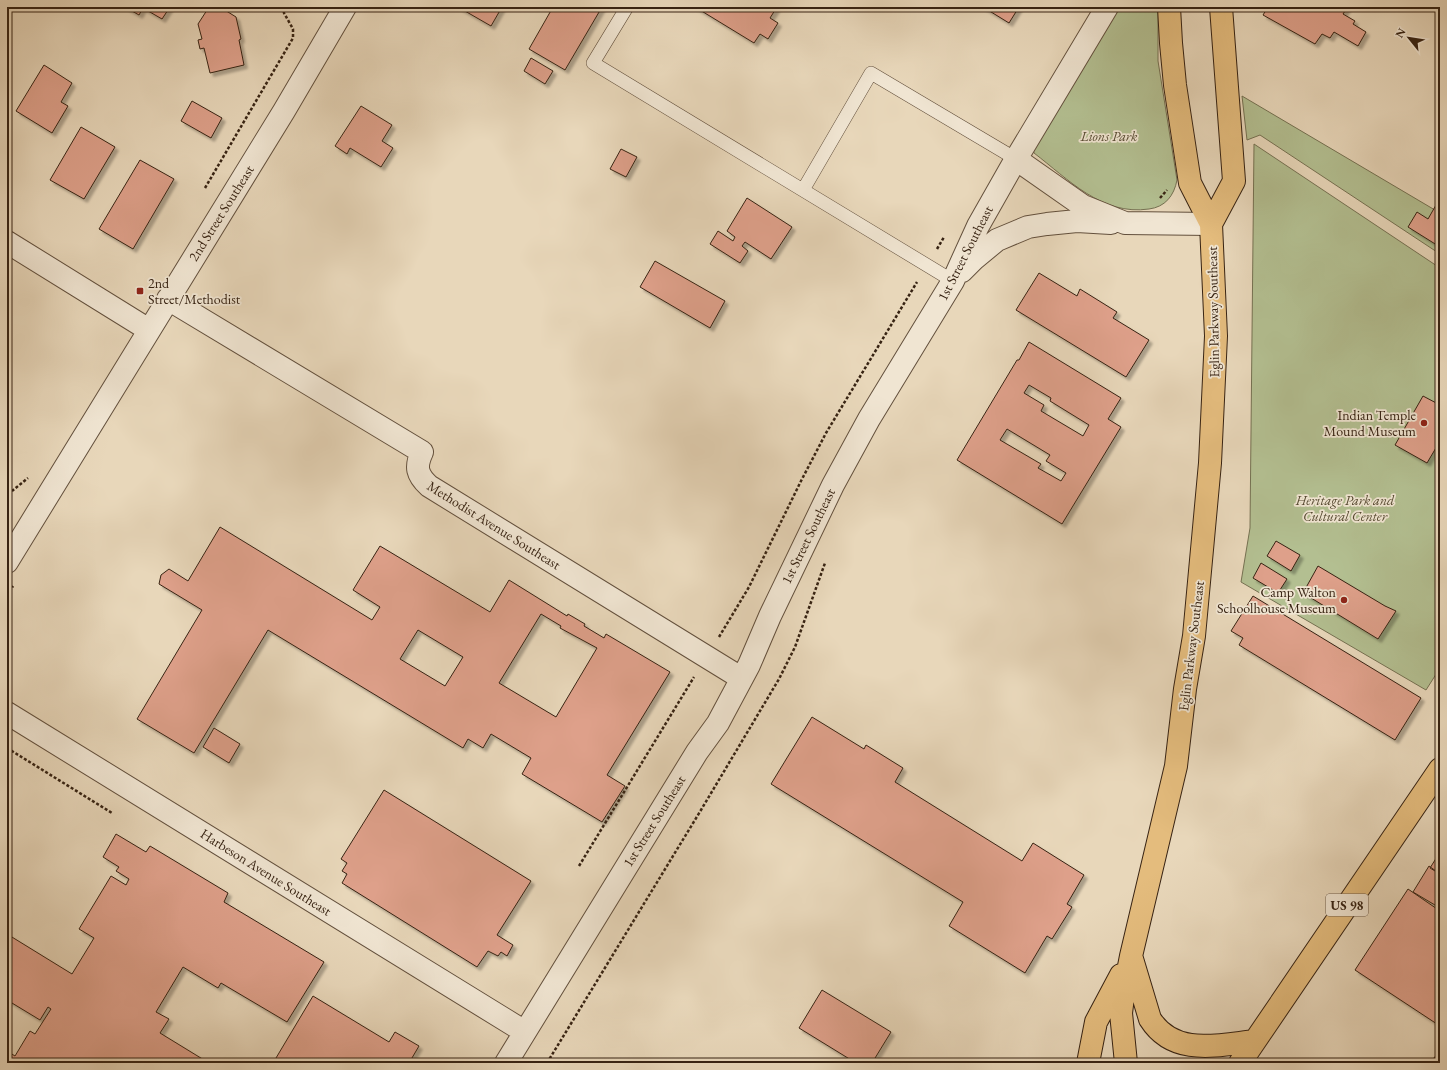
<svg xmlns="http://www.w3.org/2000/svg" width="1447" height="1070" viewBox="0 0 1447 1070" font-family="'EB Garamond',serif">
  <defs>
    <filter id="shadow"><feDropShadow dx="3.5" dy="3.5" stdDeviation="1" flood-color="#0004"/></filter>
  </defs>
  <rect width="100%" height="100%" fill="#e8d7ba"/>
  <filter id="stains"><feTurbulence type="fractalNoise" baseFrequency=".005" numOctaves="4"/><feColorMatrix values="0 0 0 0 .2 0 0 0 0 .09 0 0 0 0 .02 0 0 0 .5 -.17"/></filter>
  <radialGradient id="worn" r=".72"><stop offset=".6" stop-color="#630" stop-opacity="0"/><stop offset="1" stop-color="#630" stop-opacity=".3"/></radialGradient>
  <path fill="#b3bf91" stroke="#757152" d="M1118,7H1158V61L1177,180C1174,196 1165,207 1149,209C1102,216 1068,179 1034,153L1033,149Z
    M1242,96L1440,213V254L1260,135L1247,140Z
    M1254,144L1440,268V668L1426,690L1241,582L1250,528Z"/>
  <path fill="#dea08a" stroke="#372313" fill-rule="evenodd" filter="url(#shadow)" d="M125,7H170L162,19L143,8L139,15Z
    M209,7H220L236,17L241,39L239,40L244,65L210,73L204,48L200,49L198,40L202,39L198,24Z
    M458,7H502L491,26Z
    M553,7H602L565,70L529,49Z
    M695,7H777L770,18L778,23L768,39L760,34L754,43Z
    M983,7H1019L1009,23Z
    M1268,7H1346L1347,8L1343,14L1355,21L1353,24L1366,32L1358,46L1334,32L1330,38L1322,34L1315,44L1263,15Z
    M531,58L553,71L545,84L524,71Z
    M44,65L72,83L61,102L68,106L52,133L16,111Z
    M192,101L222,118L211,138L181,121Z
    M361,106L392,125L382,141L393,148L381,167L350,148L347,154L335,146Z
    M81,127L115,147L84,199L50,180Z
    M621,149L637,157L626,177L610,169Z
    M140,160L174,179L133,249L99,229Z
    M747,198L792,227L771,259L745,242L742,246L748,251L740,263L710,244L718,231L733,241L735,237L727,231Z
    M1436,205L1440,208V247L1408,227L1417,212L1428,219Z
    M655,261L725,301L710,328L640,287Z
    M1039,273L1077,296L1080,289L1117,312L1113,318L1149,340L1126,377L1016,310Z
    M1029,342L1121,398L1108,419L1121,427L1062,524L957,460L1017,360H1019ZM1029,385L1051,398L1050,401L1089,425L1083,436L1041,411L1044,405L1024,393ZM1007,429L1050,455L1046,461L1066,473L1061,481L1038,468L1041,464L1000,440Z
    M1423,396L1440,405V441L1427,463L1395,445Z
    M220,527L372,620L380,607L353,590L380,546L490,612L509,580L567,616L568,614L585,624L584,626L604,638L606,634L670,672L607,775L625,786L602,822L522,774L531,758L491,734L483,748L468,739L463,748L268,630L194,753L137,719L202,610L159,584L161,575L169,569L188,581ZM541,614L561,626L560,628L597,648L556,717L499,683ZM418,630L463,657L445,686L400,659Z
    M1276,541L1300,555L1291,571L1267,556Z
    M1261,563L1287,579L1278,593L1253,578Z
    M1318,566L1385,606L1396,611L1378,639L1303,593Z
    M1253,596L1421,698L1395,740L1239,645L1243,638L1231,631Z
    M812,717L864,749L866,745L903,768L895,782L1022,861L1033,843L1084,875L1067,904L1072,907L1052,939L1047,936L1025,973L949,926L963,902L771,784Z
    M214,728L240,744L229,763L203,747Z
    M384,790L531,881L497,935L513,945L507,956L501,952L498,956L488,951L477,967L342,883L347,874L342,871L347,863L341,859Z
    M116,834L146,852L150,846L228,893L224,902L324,962L287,1022L221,983L218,988L183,967L156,1012L169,1019L160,1033L209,1063H72L66,1059L64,1062L65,1063H7V1051L15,1056L30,1031L35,1034L51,1009L48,1007L40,1020L7,1000V934L72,974L94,938L79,929L111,876L126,885L129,879L116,871L119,867L103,857Z
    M1440,852V874L1430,868Z
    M1429,866L1440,874V908L1413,892Z
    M1408,889L1440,911V1026L1355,970Z
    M822,990L891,1032L872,1063H856L799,1028Z
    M313,996L389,1042L395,1032L419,1046L409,1063H273Z"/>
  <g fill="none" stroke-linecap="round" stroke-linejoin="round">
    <g stroke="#63503d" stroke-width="14">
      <path id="lane" d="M627,7L593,63L953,281
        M803,190L871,73L1016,159"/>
    </g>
    <g stroke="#63503d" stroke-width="24">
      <path id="street" d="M1016,159L1083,206L1125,223L1211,224
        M7,242L149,330
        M962,271L974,259L997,240L1028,227L1047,224L1077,221L1111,223
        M168,299L422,452C415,467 417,475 429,486L741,678
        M7,562L284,111L345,7
        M7,713L525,1032
        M506,1063L697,752L718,723L749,665L770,616L833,485L869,419L953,281L978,226L1016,159L1107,7"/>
    </g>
    <g stroke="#372313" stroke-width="24">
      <path id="highway" d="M1211,224L1234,181L1221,7
        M1132,959L1150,1019C1174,1057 1218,1045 1255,1041
        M1088,1063L1096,1022L1121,975
        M1126,1063L1121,1013L1123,997L1131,956L1176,766L1185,689L1194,636L1210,463L1216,336L1211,224L1190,183L1175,85L1171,43L1169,7
        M1240,1063L1440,769"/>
    </g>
    <path stroke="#372313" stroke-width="2.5" stroke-dasharray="3 2" stroke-linecap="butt" d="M205,188L293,38V29L284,13L283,7
      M1160,198L1167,190
      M937,249L944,237
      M7,500L12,491L28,478
      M7,596L13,586
      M719,637L749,587L801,481L826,433L917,282
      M7,748L112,813
      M579,866L694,677
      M547,1063L701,810L779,679L795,647L825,563
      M1431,1063L1440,1052"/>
    <use href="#lane" stroke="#f0e5d2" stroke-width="13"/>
    <use href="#street" stroke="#f0e5d2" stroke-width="22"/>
    <use href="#highway" stroke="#e4bc7d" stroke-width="22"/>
  </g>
  <g fill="#8f2418" stroke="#f0e5d2" stroke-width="1.5">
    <rect x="136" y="287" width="8" height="8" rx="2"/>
    <circle cx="1424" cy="423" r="4"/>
    <circle cx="1344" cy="600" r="4"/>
  </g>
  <g text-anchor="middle" stroke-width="3.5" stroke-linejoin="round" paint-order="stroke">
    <rect fill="#f0e5d2" stroke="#6e5d4c" stroke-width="1" x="1326" y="894" width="42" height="22" rx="3"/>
    <g font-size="13" font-weight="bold" fill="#372313">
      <text x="1347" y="910">US 98</text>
    </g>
    <g font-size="14" font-style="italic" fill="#564a32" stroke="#f0e5d2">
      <text x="1109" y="141">Lions Park</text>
      <text x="1345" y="505">Heritage Park and<tspan x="1345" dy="16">Cultural Center</tspan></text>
    </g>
    <g font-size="14" fill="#372313" stroke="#f0e5d2">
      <text transform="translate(221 213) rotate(-58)" y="5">2nd Street Southeast</text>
      <text transform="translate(965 253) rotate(-63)" y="5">1st Street Southeast</text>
      <text transform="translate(1213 312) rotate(-91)" y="5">Eglin Parkway Southeast</text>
      <text transform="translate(494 525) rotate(32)" y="5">Methodist Avenue Southeast</text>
      <text transform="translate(808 536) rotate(-64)" y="5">1st Street Southeast</text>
      <text transform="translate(1191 646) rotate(-83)" y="5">Eglin Parkway Southeast</text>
      <text transform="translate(654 821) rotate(-58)" y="5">1st Street Southeast</text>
      <text transform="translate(266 872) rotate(32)" y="5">Harbeson Avenue Southeast</text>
    </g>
    <g font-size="14" fill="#372313" stroke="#f0e5d2" text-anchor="end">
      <text x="148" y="288" text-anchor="start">2nd<tspan x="148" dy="16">Street/Methodist</tspan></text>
      <text x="1416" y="420">Indian Temple<tspan x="1416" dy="16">Mound Museum</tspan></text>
      <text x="1336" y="597">Camp Walton<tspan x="1336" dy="16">Schoolhouse Museum</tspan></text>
    </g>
  </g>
  <rect width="1447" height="1070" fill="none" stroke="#e8d7ba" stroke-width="24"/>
  <rect x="8" y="8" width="1431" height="1054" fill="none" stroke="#372313" stroke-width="2"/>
  <rect x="12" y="12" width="1423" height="1046" fill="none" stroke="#372313"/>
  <g transform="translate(1409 38) rotate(300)" stroke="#f0e5d2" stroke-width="3" paint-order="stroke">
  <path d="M0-3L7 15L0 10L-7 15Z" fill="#372313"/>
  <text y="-6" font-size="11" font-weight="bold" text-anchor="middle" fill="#372313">N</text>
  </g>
  <rect width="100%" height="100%" filter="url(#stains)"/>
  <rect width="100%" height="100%" fill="url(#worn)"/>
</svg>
